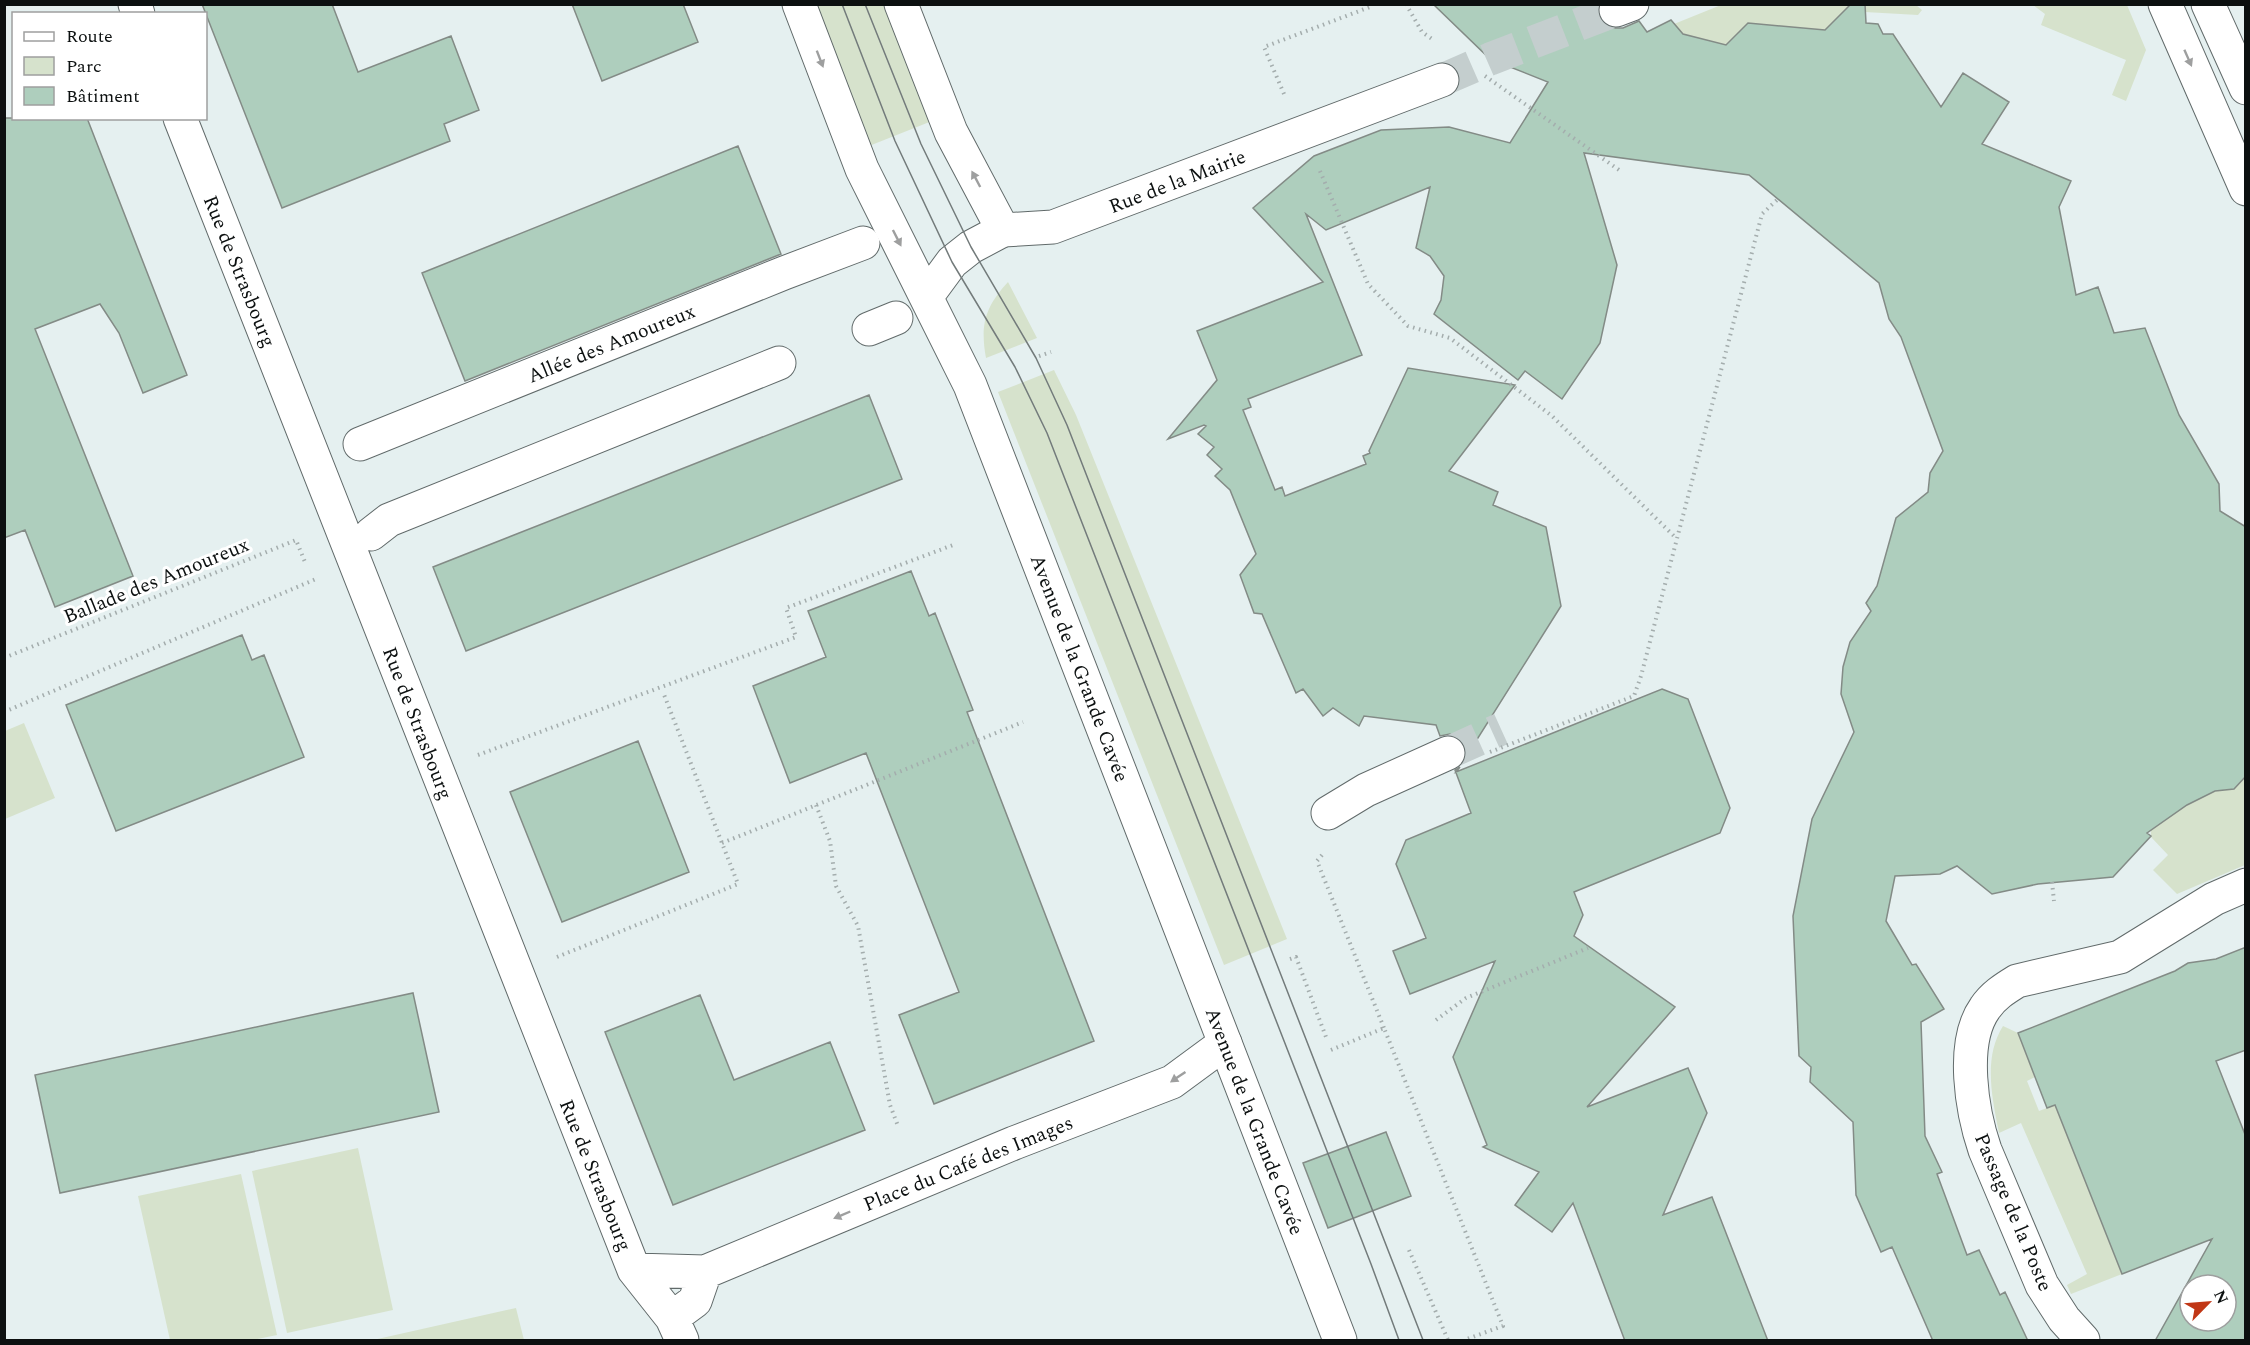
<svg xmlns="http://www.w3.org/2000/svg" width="2250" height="1345" viewBox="0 0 2250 1345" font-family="Spectral,serif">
  <rect width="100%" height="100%" fill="#e5f0f0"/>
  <path fill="#d6e2cc" d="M813,5H891L937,119L869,146Z
    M1721,5H1851L1825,30L1748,23L1726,45L1683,34L1674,24Z
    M1865,5H1916L1922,10L1918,15L1865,12Z
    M2033,5H2127L2146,50L2126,101L2112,95L2126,60L2041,25L2045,14Z
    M1008,282L1037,338L986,358C980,325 985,307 1008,282Z
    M1054,370L1076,415L1287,939L1224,965L998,392Z
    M24,723L55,798L5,819V731Z
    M2245,776V865L2177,894L2153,870L2168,855L2151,837L2150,807L2187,805L2215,791L2234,789Z
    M2003,1026L2018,1033L2035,1077L2027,1081L2039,1111L2055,1105L2122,1274L2071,1294L2067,1285L2087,1274L2021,1123L1999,1133C1992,1097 1983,1058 2003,1026Z
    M358,1148L393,1310L287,1333L252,1171Z
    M241,1174L277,1335L253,1340H170L138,1196Z
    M516,1308L524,1340H373Z"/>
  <path fill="#aecebd" stroke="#838b86" stroke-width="1.5" fill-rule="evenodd" d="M202,4H332L358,72L451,36L479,110L444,124L450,141L282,208Z
    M572,4H683L698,42L602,81Z
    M1433,4H1599V17L1605,25L1612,28H1623L1639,21L1647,32L1671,20L1683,34L1726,45L1748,23L1825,30L1851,4H1865L1866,23L1878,24L1883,34H1893L1941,107L1963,73L2009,102L1982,144L2071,181L2059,207L2076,295L2098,287L2114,333L2145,328L2179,415L2219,484L2220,511L2246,527V776L2234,789L2215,791L2187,805L2147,833L2151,836L2113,877L2038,884L1992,894L1957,866L1940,874L1895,876L1886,921L1912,965L1916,964L1944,1009L1921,1022L1925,1136L1942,1172L1937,1174L1967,1255L1979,1250L2000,1295L2005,1292L2028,1341H1933L1892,1247L1881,1252L1856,1195L1853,1122L1810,1082L1811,1067L1799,1056L1793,916L1812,819L1854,732L1841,694L1843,667L1850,642L1871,611L1866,603L1877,586L1896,518L1928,492L1930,473L1943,451L1901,337L1889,319L1879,283L1749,175L1584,153L1617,265L1600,343L1562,399L1525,371L1518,380L1434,314L1441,300L1444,276L1430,256L1416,248L1430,187L1326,230L1306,214L1362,355L1248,399L1251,407L1243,410L1275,490L1282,487L1285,496L1366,464L1363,456L1370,453L1369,451L1408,368L1515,385L1449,471L1498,492L1493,505L1546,527L1561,606L1466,757L1465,746L1459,738L1450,734L1440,736L1436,725L1364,716L1359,726L1333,708L1323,716L1303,689L1296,693L1262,614L1254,613L1240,575L1256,554L1230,490L1215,476L1222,469L1207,455L1214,447L1198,434L1206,426L1204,425L1168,439L1217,380L1197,331L1323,282L1253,208L1314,156L1381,130L1449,127L1510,143L1548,82L1490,59Z
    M4,118H87L187,375L143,393L119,333L100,304L35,329L133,576L55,607L25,530L4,538Z
    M738,146L781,254L465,381L422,273Z
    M869,395L902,479L466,651L433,567Z
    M911,571L929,616L935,613L973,710L967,712L1094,1041L934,1104L899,1015L959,992L866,753L790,783L753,686L826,657L808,611Z
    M242,635L252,660L264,655L304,757L116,831L66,705Z
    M1662,689L1688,699L1730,808L1720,833L1574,892L1583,915L1574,936L1675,1007L1587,1107L1688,1068L1707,1113L1663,1215L1712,1197L1768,1341H1625L1573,1203L1552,1232L1515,1205L1539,1172L1483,1147L1487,1145L1453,1057L1495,961L1410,994L1393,951L1426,938L1396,864L1406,840L1471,813L1455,770L1460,767L1456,772Z
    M638,741L689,872L562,922L510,792Z
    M2246,947V1050L2216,1061L2246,1137V1341H2155L2212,1239L2122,1274L2055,1105L2047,1108L2018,1033L2175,971L2188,963L2216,959ZM2190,1285H2226V1321H2190Z
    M413,993L439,1112L60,1193L35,1075Z
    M700,995L734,1080L830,1042L865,1130L673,1205L605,1032Z
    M1386,1132L1411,1196L1328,1228L1303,1163Z"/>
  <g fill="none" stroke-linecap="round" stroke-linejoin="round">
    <path stroke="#c4cece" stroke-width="33" stroke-dasharray="33 16" stroke-linecap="butt" d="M1442,80L1490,59L1616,10
      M1448,753L1501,729"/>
    <g stroke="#616a6a" stroke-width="35">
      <path id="minor" d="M135,4L138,14
        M2165,4L2246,189
        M2208,4L2246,88
        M1616,10L1632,4
        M180,118L634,1270L672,1318L682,1340
        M1003,230L1053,227L1442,80
        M869,329L896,318
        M360,444L784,273L863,243
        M371,534L389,520L779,363
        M1328,813L1366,790L1448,753
        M634,1270L705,1272L1014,1143L1172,1082L1225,1043
        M672,1318L695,1301L705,1272
        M2083,1340L2064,1319L2042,1285L1985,1150C1972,1112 1960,1043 1985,1008C1993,996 2004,989 2017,981L2120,957L2214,899L2246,885"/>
    </g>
    <g stroke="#616a6a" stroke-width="35">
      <path id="major" d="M799,4L862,169L970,385L1340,1340
        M901,4L951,132L1003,230L971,247L952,262L927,296"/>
    </g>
    <path stroke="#a4adad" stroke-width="4" stroke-dasharray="1.5 4.5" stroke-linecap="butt" d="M1406,4L1422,32L1432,39
      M1485,76L1622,172
      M1284,94L1264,47L1370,7
      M1320,171L1368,284L1408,326L1450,338L1552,416L1676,538
      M1039,356L1051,352
      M4,658L296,540L305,562
      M4,712L316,579
      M1490,752L1634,696L1641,676L1762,214L1778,199
      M478,755L796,637L786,608L953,545
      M816,805L830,841L836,886L858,926L890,1105L898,1126
      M722,843L1023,722
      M1322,855L1317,861L1384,1028
      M2052,882L2054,901
      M557,957L738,884L663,692
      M1290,959L1296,957L1326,1037
      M1436,1020L1466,998L1588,948
      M1331,1050L1384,1028L1503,1326L1464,1340
      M1409,1250L1448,1340"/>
    <use href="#minor" stroke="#fff" stroke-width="33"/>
    <use href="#major" stroke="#fff" stroke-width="33"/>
    <path stroke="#737b7b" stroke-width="1.5" d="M842,4L895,141L952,262L1015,367L1047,433L1371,1264L1399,1340
      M865,4L921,144L971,247L1036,358L1067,425L1423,1340"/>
  </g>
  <defs><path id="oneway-solid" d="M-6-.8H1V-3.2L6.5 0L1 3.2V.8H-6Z" transform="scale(1.5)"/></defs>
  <g fill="#9e9f9f">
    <use href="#oneway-solid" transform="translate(2188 58) rotate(66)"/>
    <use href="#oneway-solid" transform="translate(820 59) rotate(69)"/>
    <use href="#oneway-solid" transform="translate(976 179) rotate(-118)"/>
    <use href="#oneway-solid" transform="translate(897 238) rotate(63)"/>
    <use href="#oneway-solid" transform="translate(1178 1077) rotate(146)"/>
    <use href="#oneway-solid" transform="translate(842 1215) rotate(157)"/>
  </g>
  <g text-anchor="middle" stroke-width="6" stroke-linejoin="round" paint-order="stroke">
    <g font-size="20" fill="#0c1010" stroke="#fff">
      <text transform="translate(1177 181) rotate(-21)" y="7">Rue de la Mairie</text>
      <text transform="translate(240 271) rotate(68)" y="7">Rue de Strasbourg</text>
      <text transform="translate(611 343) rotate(-22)" y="7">Allée des Amoureux</text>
      <text transform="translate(156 580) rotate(-22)" y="7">Ballade des Amoureux</text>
      <text transform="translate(1080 668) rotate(69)" y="7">Avenue de la Grande Cavée</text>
      <text transform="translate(418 723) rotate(69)" y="7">Rue de Strasbourg</text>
      <text transform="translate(1255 1121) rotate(69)" y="7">Avenue de la Grande Cavée</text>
      <text transform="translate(968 1163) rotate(-22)" y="7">Place du Café des Images</text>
      <text transform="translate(596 1175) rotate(68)" y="7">Rue de Strasbourg</text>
      <text transform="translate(2014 1212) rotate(67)" y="7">Passage de la Poste</text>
    </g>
  </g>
  <rect width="2250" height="1345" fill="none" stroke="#0c1010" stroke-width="12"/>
  <rect x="12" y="12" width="195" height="108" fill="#ffffff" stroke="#9e9f9f" stroke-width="1.5"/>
  <rect x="24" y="32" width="30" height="9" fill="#ffffff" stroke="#9e9f9f" stroke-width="1.5"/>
  <text x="66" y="42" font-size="18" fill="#0c1010">Route</text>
  <rect x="24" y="57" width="30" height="18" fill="#d6e2cc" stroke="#9e9f9f" stroke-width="1.5"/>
  <text x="66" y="72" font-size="18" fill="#0c1010">Parc</text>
  <rect x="24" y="87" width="30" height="18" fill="#aecebd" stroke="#9e9f9f" stroke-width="1.5"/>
  <text x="66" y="102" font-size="18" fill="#0c1010">Bâtiment</text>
  <g transform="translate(2208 1303) rotate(65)"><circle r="28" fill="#ffffff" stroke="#9e9f9f" stroke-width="1.5"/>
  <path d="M0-4.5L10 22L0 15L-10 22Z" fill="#c13716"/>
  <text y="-9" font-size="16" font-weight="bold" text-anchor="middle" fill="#0c1010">N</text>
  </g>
</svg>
